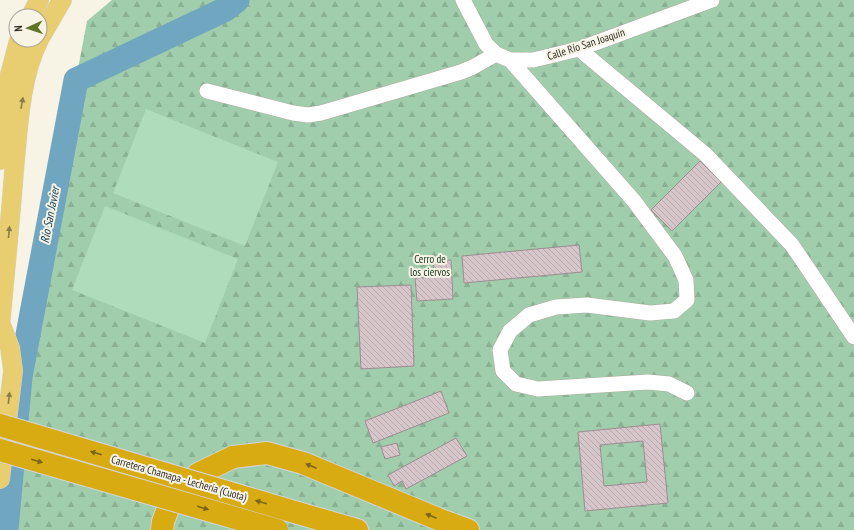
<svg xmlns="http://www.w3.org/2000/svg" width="854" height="530" viewBox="0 0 854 530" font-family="'PT Sans Narrow',sans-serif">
  <defs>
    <pattern id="forest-firs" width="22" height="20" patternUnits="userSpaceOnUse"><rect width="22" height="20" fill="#a0ceac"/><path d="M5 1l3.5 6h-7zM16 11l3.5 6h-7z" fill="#8ab194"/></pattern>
    <pattern id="building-back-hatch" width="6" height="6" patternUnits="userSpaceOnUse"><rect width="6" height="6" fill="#d6c6ca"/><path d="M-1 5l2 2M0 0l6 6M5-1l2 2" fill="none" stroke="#b8aaad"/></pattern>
  </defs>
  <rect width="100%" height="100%" fill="#f7f3e5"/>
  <path fill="url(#forest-firs)" d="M112,0H854V530H5L20,377L87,21Z"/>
  <path fill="#afdcba" d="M146,109L278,162L245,246L113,193Z
    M105,206L238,259L205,343L72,290Z"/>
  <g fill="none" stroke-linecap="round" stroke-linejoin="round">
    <path stroke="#71a6c1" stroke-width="25" d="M6,530L20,377L76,80L224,10L237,0"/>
  </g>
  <path fill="url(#building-back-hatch)" stroke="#9c8d91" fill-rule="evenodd" d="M700,161L721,182L672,231L651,210Z
    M579,245L582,272L464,283L462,256Z
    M451,260L453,299L417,301L415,278L434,277L433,261Z
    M411,285L414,366L361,369L357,287Z
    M441,391L449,413L373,443L365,421Z
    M660,424L668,503L585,511L578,432ZM643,441L647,482L604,486L600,445Z
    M456,438L467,456L406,489L402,481L394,486L388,475Z
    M397,443L400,455L385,459L381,447Z"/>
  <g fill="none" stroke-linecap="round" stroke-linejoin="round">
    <g stroke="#aeab9e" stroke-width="16">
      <path id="minor" d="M463,0L486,44L496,54L510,60H533L579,49L712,0
        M579,49L705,154L792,245L854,337
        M510,60L634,201L675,256L686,280L687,300L674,311L650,313L587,305L556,307L529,315L510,331L500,350L503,371L516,384L538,389L648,382L669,384L687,393
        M207,91L293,113L308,115L321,113L461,72L473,67L496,54"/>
    </g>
    <g stroke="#d5d4d3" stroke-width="20">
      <path id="major" d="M31,16L39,0
        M40,38L62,0
        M0,160L9,78L19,40
        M0,327C5,275 10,223 14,172C18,130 20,77 39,40
        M0,479L13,371L10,348L0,322"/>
    </g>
    <g stroke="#d5d4d3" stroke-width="24">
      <path id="highway" d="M298,513L357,530
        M162,530L163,522L170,503L198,474L233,457L267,453L303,463L438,519L468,530"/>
    </g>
    <use href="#minor" stroke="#fff" stroke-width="15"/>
    <use href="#major" stroke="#e8cd71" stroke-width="19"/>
    <use href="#highway" stroke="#d8ab13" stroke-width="22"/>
    <g stroke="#d5d4d3" stroke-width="24" stroke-linecap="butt">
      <path id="highway-bridge" d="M0,425L298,513
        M0,450L277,530"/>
    </g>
    <use href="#highway-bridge" stroke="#d8ab13" stroke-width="22"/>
  </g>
  <defs><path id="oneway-solid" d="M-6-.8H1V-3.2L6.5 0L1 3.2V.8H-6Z"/></defs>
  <g fill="#8a7b4a">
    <use href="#oneway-solid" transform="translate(22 103) rotate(-80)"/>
    <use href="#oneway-solid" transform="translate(9 232) rotate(-85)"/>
    <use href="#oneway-solid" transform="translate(9 398) rotate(-83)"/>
  </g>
  <g fill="#79641c">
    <use href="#oneway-solid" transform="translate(96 453) rotate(-164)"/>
    <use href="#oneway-solid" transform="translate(37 461) rotate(16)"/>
    <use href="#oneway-solid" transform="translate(311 466) rotate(-157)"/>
    <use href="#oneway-solid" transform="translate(261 502) rotate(-164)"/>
    <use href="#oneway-solid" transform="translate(203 508) rotate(16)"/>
    <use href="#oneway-solid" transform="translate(431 516) rotate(-157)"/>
  </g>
  <g text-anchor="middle" stroke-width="4" stroke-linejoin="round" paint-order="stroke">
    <g font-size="11" fill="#2b2924" stroke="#f7f3e5">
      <text transform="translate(586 44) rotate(-18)" y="4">Calle Río San Joaquín</text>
      <text transform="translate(179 478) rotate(16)" y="4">Carretera Chamapa - Lechería (Cuota)</text>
    </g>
    <g font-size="11" fill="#0e321b" stroke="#f7f3e5">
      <text x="430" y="263">Cerro de<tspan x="430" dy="13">los ciervos</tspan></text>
    </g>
    <g font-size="12" font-style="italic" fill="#09384c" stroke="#f7f3e5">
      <text transform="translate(50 215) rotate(-79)" y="4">Río San Javier</text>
    </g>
  </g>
  <g transform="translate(28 28) rotate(267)"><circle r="19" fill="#f7f3e5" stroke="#a5a298"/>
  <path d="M0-3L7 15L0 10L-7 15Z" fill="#607627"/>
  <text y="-6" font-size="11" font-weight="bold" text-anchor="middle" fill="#2b2924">N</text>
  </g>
</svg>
